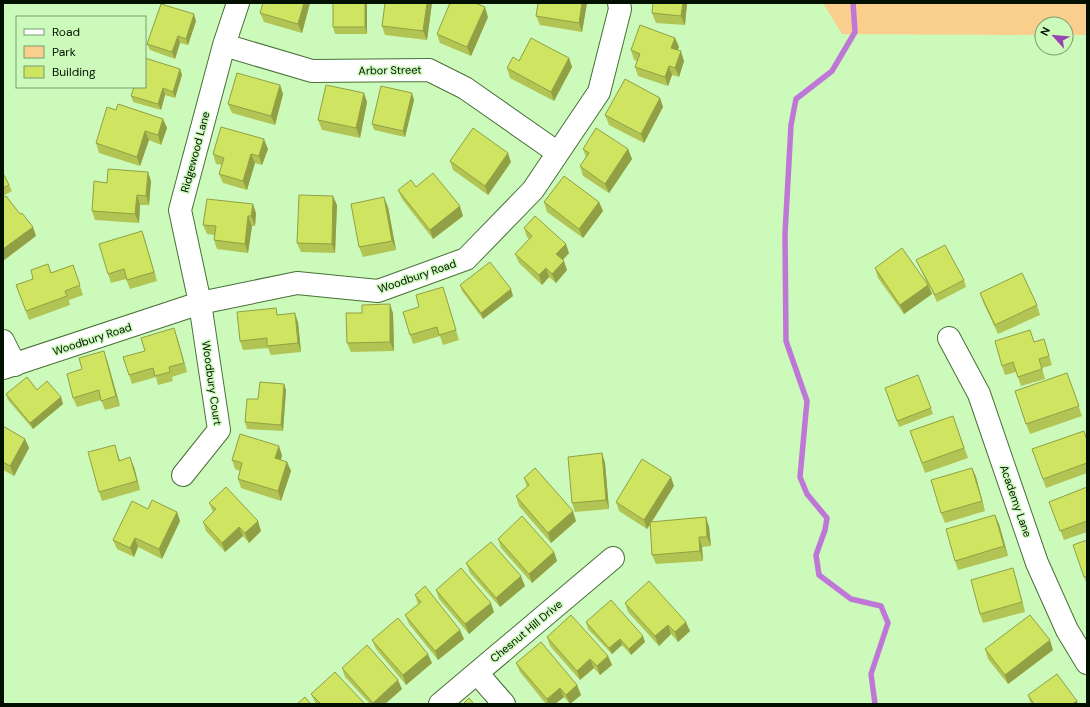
<svg xmlns="http://www.w3.org/2000/svg" width="1090" height="707" viewBox="0 0 1090 707" font-family="'DM Sans',sans-serif">
  <rect width="100%" height="100%" fill="#ccfabb"/>
  <path fill="#facf8d" d="M823,3H1087V35H1066V24H1042V35L842,34Z"/>
  <g fill="none" stroke-linecap="round" stroke-linejoin="round">
    <path stroke="#bf77d7" stroke-width="5.5" d="M853,3L855,32L832,71L796,99L791,125L785,234L786,341L807,401L800,477L807,494L827,518L825,530L816,555L819,575L851,599L881,606L888,623L871,674L875,704"/>
    <g stroke="#487037" stroke-width="24">
      <path id="minor" d="M224,45L312,71L429,70L465,88L558,153
        M949,338L979,394L1037,563L1067,630L1087,663
        M3,341L15,365
        M3,368L200,303L297,283L378,291L466,259L533,190L599,92L620,9L619,3
        M183,475L219,430L200,303L180,210L224,45L238,3
        M477,673L504,704
        M440,704L613,558"/>
    </g>
    <use href="#minor" stroke="#fff" stroke-width="22"/>
  </g>
  <path fill="#b2c453" d="M263,3H310L302,33L264,22L260,13Z
    M333,3H367V34H335L333,27Z
    M385,3H432L427,40L385,35L382,26Z
    M538,3H587L582,32L540,25L536,16Z
    M687,3L685,25L656,23L652,13Z
    M488,17L471,56L440,43L437,34Z
    M196,21L188,45L180,43L175,59L150,50L147,44Z
    M675,38L679,47L677,50L684,61L679,77L672,75L668,86L638,76L635,67L637,61L634,60L631,50Z
    M569,58L572,67L554,101L510,78L507,68L519,61Z
    M180,69L182,75L175,98L165,95L161,110L133,102L131,96Z
    M280,85L283,94L275,125L232,113L228,104Z
    M660,98L663,107L644,143L609,125L605,115Z
    M414,100L405,137L374,130L372,124Z
    M367,102L360,138L322,130L318,120Z
    M116,110L163,119L167,128L161,145L149,140L140,166L99,153L96,143Z
    M268,149L262,165L255,163L247,190L223,183L219,174L222,165L216,164L213,154Z
    M583,149H628L632,159L609,193L583,176L580,166L586,157Z
    M450,161L511,162L488,195L453,170Z
    M3,173L12,191L3,196Z
    M151,181L149,205H140L139,223L95,220L92,211L107,183Z
    M416,187L463,216L433,239L402,199L398,190Z
    M544,202H599L603,211L583,238L547,212Z
    M337,205L335,253L301,252L297,243Z
    M388,207L396,250L363,257L359,247Z
    M256,213L255,226H252L248,253L217,249L214,240V235L207,234L203,225Z
    M524,228L569,253L563,260L567,270L556,283L549,277L542,285L519,263L515,254L529,239L527,237Z
    M142,231L157,281L130,289L126,279L111,283L108,274Z
    M916,260L964,280L966,287L937,302L929,285L932,294L904,314L878,278L875,268L928,285L919,266Z
    M73,265L83,295L69,300L70,305L29,320L16,285Z
    M460,285L513,296L483,319L462,291Z
    M980,293L1037,305L1040,315L998,334L983,302Z
    M446,296L459,340L443,345L440,336L413,344L410,335L419,307Z
    M393,313L394,351L351,352L347,343Z
    M279,315L298,322L301,352L271,355L268,348L243,350L240,341Z
    M177,337L187,372L172,377L173,381L158,385L156,377L132,384L129,375L145,351Z
    M1034,342L1047,349L1052,365L1042,368L1045,379L1021,386L1016,372L1005,375L1002,366Z
    M107,360L120,406L105,410L101,400L77,407L73,398L82,369Z
    M1067,373L1082,416L1030,434L1026,424Z
    M284,384L286,390L283,431L247,429L245,422Z
    M885,388L931,408L933,414L899,427Z
    M37,390L61,397L63,404L33,429L8,400L6,394Z
    M953,416L968,458L925,473L910,431Z
    M3,426L25,439L29,448L14,476L3,470Z
    M1087,440V473L1046,488L1032,449Z
    M602,453L605,463L609,509L575,512L572,503Z
    M118,454L120,460L134,467L140,490L102,501L99,492Z
    M282,455L281,460L287,462L291,471L281,501L241,488L238,479L240,471L235,469L232,460Z
    M972,468L976,477L985,511L945,523L941,513Z
    M524,478L576,521L551,543L519,506L516,496L527,487Z
    M674,486L652,522L706,517L709,527L711,546L702,547L703,561L656,564L652,555L650,525L647,529L619,511L616,502Z
    M1087,487V532L1064,540L1049,502Z
    M209,503L261,531L249,543L243,536L225,552L206,531L203,522L213,512Z
    M148,509L177,512L180,521L162,559L138,547L134,557L117,549L113,540Z
    M999,524L1008,556L958,570L955,561Z
    M498,539L554,552L557,561L532,583L501,548Z
    M1087,540V584L1084,577Z
    M466,563L525,586L500,607L470,573Z
    M1016,578L1025,612L983,623L980,614Z
    M436,590L494,612L469,634L439,599Z
    M415,595L464,639L438,660L409,624L405,615L418,604Z
    M625,603L690,631L678,642L671,634L659,646L628,612Z
    M586,622L645,642L631,655L622,645L612,654L588,629Z
    M547,637L608,656L612,665L600,675L594,668L580,680L550,646Z
    M372,640L432,663L406,685L376,649Z
    M985,649L1053,650L1008,684L988,659Z
    M516,663L577,685L581,695L570,704L564,697L555,704H546L520,672Z
    M342,668L402,689L385,704H370L345,677Z
    M311,694L365,704H316Z
    M1028,695L1078,704H1032L1030,702Z"/>
  <path fill="#91a044" d="M304,3H310L302,33L298,24Z
    M365,3H367V34L365,27Z
    M427,3H432L427,40L423,31Z
    M582,3H587L582,32L579,23Z
    M683,3H687L685,25L681,16Z
    M485,7L488,17L471,56L467,47Z
    M194,14L196,21L188,45L186,39Z
    M178,36L180,43L175,59L172,52Z
    M675,38L679,47L675,57L671,48Z
    M681,51L684,61L679,77L675,68Z
    M569,58L572,67L554,101L551,92Z
    M669,66L672,75L668,86L665,77Z
    M180,69L182,75L175,98L173,92Z
    M280,85L283,94L275,125L271,116Z
    M163,88L165,95L161,110L158,104Z
    M364,93L367,102L360,138L356,128Z
    M412,93L414,100L405,137L403,131Z
    M660,98L663,107L644,143L641,134Z
    M163,119L167,128L161,145L158,135Z
    M145,131L149,140L140,166L137,157Z
    M264,139L268,149L262,165L259,156Z
    M628,149L632,159L609,193L605,184Z
    M508,153L511,162L488,195L485,186Z
    M251,154L255,163L247,190L243,181Z
    M148,172L151,181L149,205L146,196Z
    M137,195L140,205L139,223L135,214Z
    M333,196L337,205L335,253L332,244Z
    M384,197L388,207L396,250L392,241Z
    M599,202L603,211L583,238L579,229Z
    M253,204L256,213L255,226L251,216Z
    M460,206L463,216L433,239L430,230Z
    M248,216L252,226L248,253L245,244Z
    M33,227L36,236L3,261V249Z
    M142,231L145,240L157,281L154,272Z
    M566,244L569,253L560,263L556,254Z
    M564,261L567,270L556,283L552,274Z
    M546,268L549,277L542,285L539,275Z
    M928,285L932,294L904,314L900,305Z
    M511,289L513,296L483,319L481,313Z
    M390,304L393,313L394,351L390,342Z
    M295,313L298,322L301,352L298,343Z
    M174,328L177,337L187,372L184,363Z
    M104,351L107,360L120,406L116,396Z
    M284,384L286,390L283,431L281,425Z
    M61,397L63,404L33,429L30,423Z
    M25,439L29,448L14,476L10,466Z
    M279,446L282,455L279,467L275,458Z
    M602,453L605,463L609,509L606,500Z
    M130,457L134,467L140,490L137,481Z
    M287,462L291,471L281,501L278,491Z
    M972,468L976,477L985,511L982,501Z
    M671,477L674,486L647,529L644,520Z
    M573,511L576,521L551,543L548,533Z
    M177,512L180,521L162,559L159,549Z
    M995,515L999,524L1008,556L1004,546Z
    M706,517L709,527L711,546L707,537Z
    M258,521L261,531L249,543L245,533Z
    M239,527L243,536L225,552L222,543Z
    M699,537L702,547L703,561L700,551Z
    M135,538L138,547L134,557L130,548Z
    M554,552L557,561L532,583L529,574Z
    M1013,568L1016,578L1025,612L1022,602Z
    M521,576L525,586L500,607L496,598Z
    M491,603L494,612L469,634L465,624Z
    M686,622L690,631L678,642L675,632Z
    M668,625L671,634L659,646L655,636Z
    M460,630L464,639L438,660L435,651Z
    M643,636L645,642L631,655L629,649Z
    M620,639L622,645L612,654L609,648Z
    M1050,640L1053,650L1008,684L1005,675Z
    M428,654L432,663L406,685L403,675Z
    M608,656L612,665L600,675L597,666Z
    M590,659L594,668L580,680L577,671Z
    M398,680L402,689L385,704H374L373,703Z
    M577,685L581,695L570,704L566,695Z
    M560,688L564,697L555,704H548L547,699Z
    M1077,701L1078,704H1072Z"/>
  <path fill="#cfe461" stroke="#91a044" d="M263,3H304L298,24L260,13Z
    M333,3H365V27H333Z
    M385,3H427L423,31L382,26Z
    M450,3H475L485,7L467,47L437,34Z
    M538,3H582L579,23L536,16Z
    M653,3H683L681,16L652,13Z
    M161,4L194,14L186,39L178,36L172,52L147,44Z
    M640,25L675,38L671,48L681,51L675,68L669,66L665,77L635,67L640,54L631,50Z
    M531,38L569,58L551,92L507,68L513,57L519,61Z
    M145,58L180,69L173,92L163,88L158,104L131,96L134,87H145Z
    M237,73L280,85L271,116L228,104Z
    M625,79L660,98L641,134L605,115Z
    M326,85L364,93L356,128L318,120Z
    M381,86L412,93L403,131L372,124Z
    M118,104L163,119L158,135L145,131L137,157L96,143L107,107L116,110Z
    M221,127L264,139L259,156L251,154L243,181L219,174L224,158L213,154Z
    M473,128L508,153L485,186L450,161Z
    M596,128L628,149L605,184L580,166L589,153L583,149Z
    M108,169L148,172L146,196L137,195L135,214L92,211L94,181L107,183Z
    M3,173L9,185L3,188Z
    M433,173L460,206L430,230L398,190L411,180L416,187Z
    M564,176L599,202L579,229L544,202Z
    M299,195L333,196L332,244L297,243Z
    M6,196L20,214L22,213L33,227L3,249V198Z
    M384,197L392,241L359,247L351,204Z
    M207,199L253,204L251,216H248L245,244L214,240L216,226L203,225Z
    M535,216L566,244L556,254L564,261L552,274L546,268L539,275L515,254L532,236L524,228Z
    M142,231L154,272L127,280L124,269L108,274L99,244Z
    M945,245L964,280L935,295L916,260Z
    M902,248L928,285L900,305L875,268Z
    M490,262L511,289L481,313L460,285Z
    M48,264L51,273L73,265L80,285L65,291L67,296L26,311L16,285L33,279L31,270Z
    M1022,273L1037,305L995,325L980,293Z
    M443,287L456,330L439,335L437,327L410,335L403,312L419,307L416,295Z
    M390,304V342L347,343L346,313H362V305Z
    M276,308L277,315L295,313L298,343L267,346V338L240,341L237,312Z
    M174,328L184,363L169,367L170,372L155,376L153,368L129,375L123,357L145,351L141,338Z
    M1030,330L1034,342L1044,339L1049,356L1039,359L1042,369L1018,377L1013,362L1002,366L995,341Z
    M104,351L116,396L101,401L99,390L73,398L67,374L82,369L79,358Z
    M1067,373L1079,406L1026,424L1015,391Z
    M918,375L931,408L897,421L885,388Z
    M27,377L37,390L47,381L61,397L30,423L6,394Z
    M260,382L284,384L281,425L245,422L247,399H258Z
    M953,416L964,448L922,463L910,431Z
    M3,426L25,439L10,466L3,462Z
    M1084,431L1087,440V463L1043,479L1032,449Z
    M240,434L279,446L275,458L287,462L278,491L238,479L242,463L232,460Z
    M115,445L119,461L130,457L137,481L99,492L88,452Z
    M602,453L606,500L572,503L568,457Z
    M642,459L671,477L644,520L616,502Z
    M535,468L573,511L548,533L516,496L529,485L524,478Z
    M972,468L982,501L941,513L931,480Z
    M226,487L258,521L245,533L239,527L222,543L203,522L216,509L209,503Z
    M1087,487V521L1060,531L1049,502Z
    M152,500L177,512L159,549L135,538L130,548L113,540L132,501L148,509Z
    M995,515L1004,546L955,561L946,529Z
    M522,516L554,552L529,574L498,539Z
    M706,517L707,537H699L700,551L652,555L650,522Z
    M1087,540V576L1084,577L1073,545Z
    M491,542L521,576L496,598L466,563Z
    M461,568L491,603L465,624L436,590Z
    M1013,568L1022,602L980,614L971,580Z
    M649,581L686,622L675,632L668,625L655,636L625,603Z
    M425,586L460,630L435,651L405,615L421,602L415,595Z
    M611,600L643,636L629,649L620,639L609,648L586,622Z
    M571,615L608,656L597,666L590,659L577,671L547,637Z
    M1030,615L1050,640L1005,675L985,649Z
    M398,618L428,654L403,675L372,640Z
    M541,642L577,685L566,695L560,688L547,699L516,663Z
    M367,645L398,680L373,703L342,668Z
    M335,672L365,704H321L311,694Z
    M1057,674L1077,701L1072,704H1034L1028,695Z
    M305,697L311,704H297Z
    M469,698L474,704H463Z"/>
  <g text-anchor="middle" stroke-width="3" stroke-linejoin="round" paint-order="stroke">
    <g font-size="11" fill="#021000" stroke="#ccfabb">
      <text transform="translate(390 70) rotate(-1)" y="4">Arbor Street</text>
      <text transform="translate(195 152) rotate(-75)" y="4">Ridgewood Lane</text>
      <text transform="translate(417 276) rotate(-19)" y="4">Woodbury Road</text>
      <text transform="translate(92 339) rotate(-18)" y="4">Woodbury Road</text>
      <text transform="translate(212 383) rotate(82)" y="4">Woodbury Court</text>
      <text transform="translate(1016 501) rotate(71)" y="4">Academy Lane</text>
      <text transform="translate(526 631) rotate(-40)" y="4">Chesnut Hill Drive</text>
    </g>
  </g>
  <rect width="1090" height="707" fill="none" stroke="#021000" stroke-width="8"/>
  <rect x="16" y="16" width="130" height="72" fill="#ccfabb" stroke="#7b9c70"/>
  <rect x="24" y="29" width="20" height="6" fill="#ffffff" stroke="#7b9c70"/>
  <text x="52" y="36" font-size="12" fill="#021000">Road</text>
  <rect x="24" y="46" width="20" height="12" fill="#facf8d" stroke="#7b9c70"/>
  <text x="52" y="56" font-size="12" fill="#021000">Park</text>
  <rect x="24" y="66" width="20" height="12" fill="#cfe461" stroke="#7b9c70"/>
  <text x="52" y="76" font-size="12" fill="#021000">Building</text>
  <g transform="translate(1054 36) rotate(297)"><circle r="19" fill="#ccfabb" stroke="#7b9c70"/>
  <path d="M0-3L7 15L0 10L-7 15Z" fill="#9743b1"/>
  <text y="-6" font-size="11" font-weight="bold" text-anchor="middle" fill="#021000">N</text>
  </g>
</svg>
